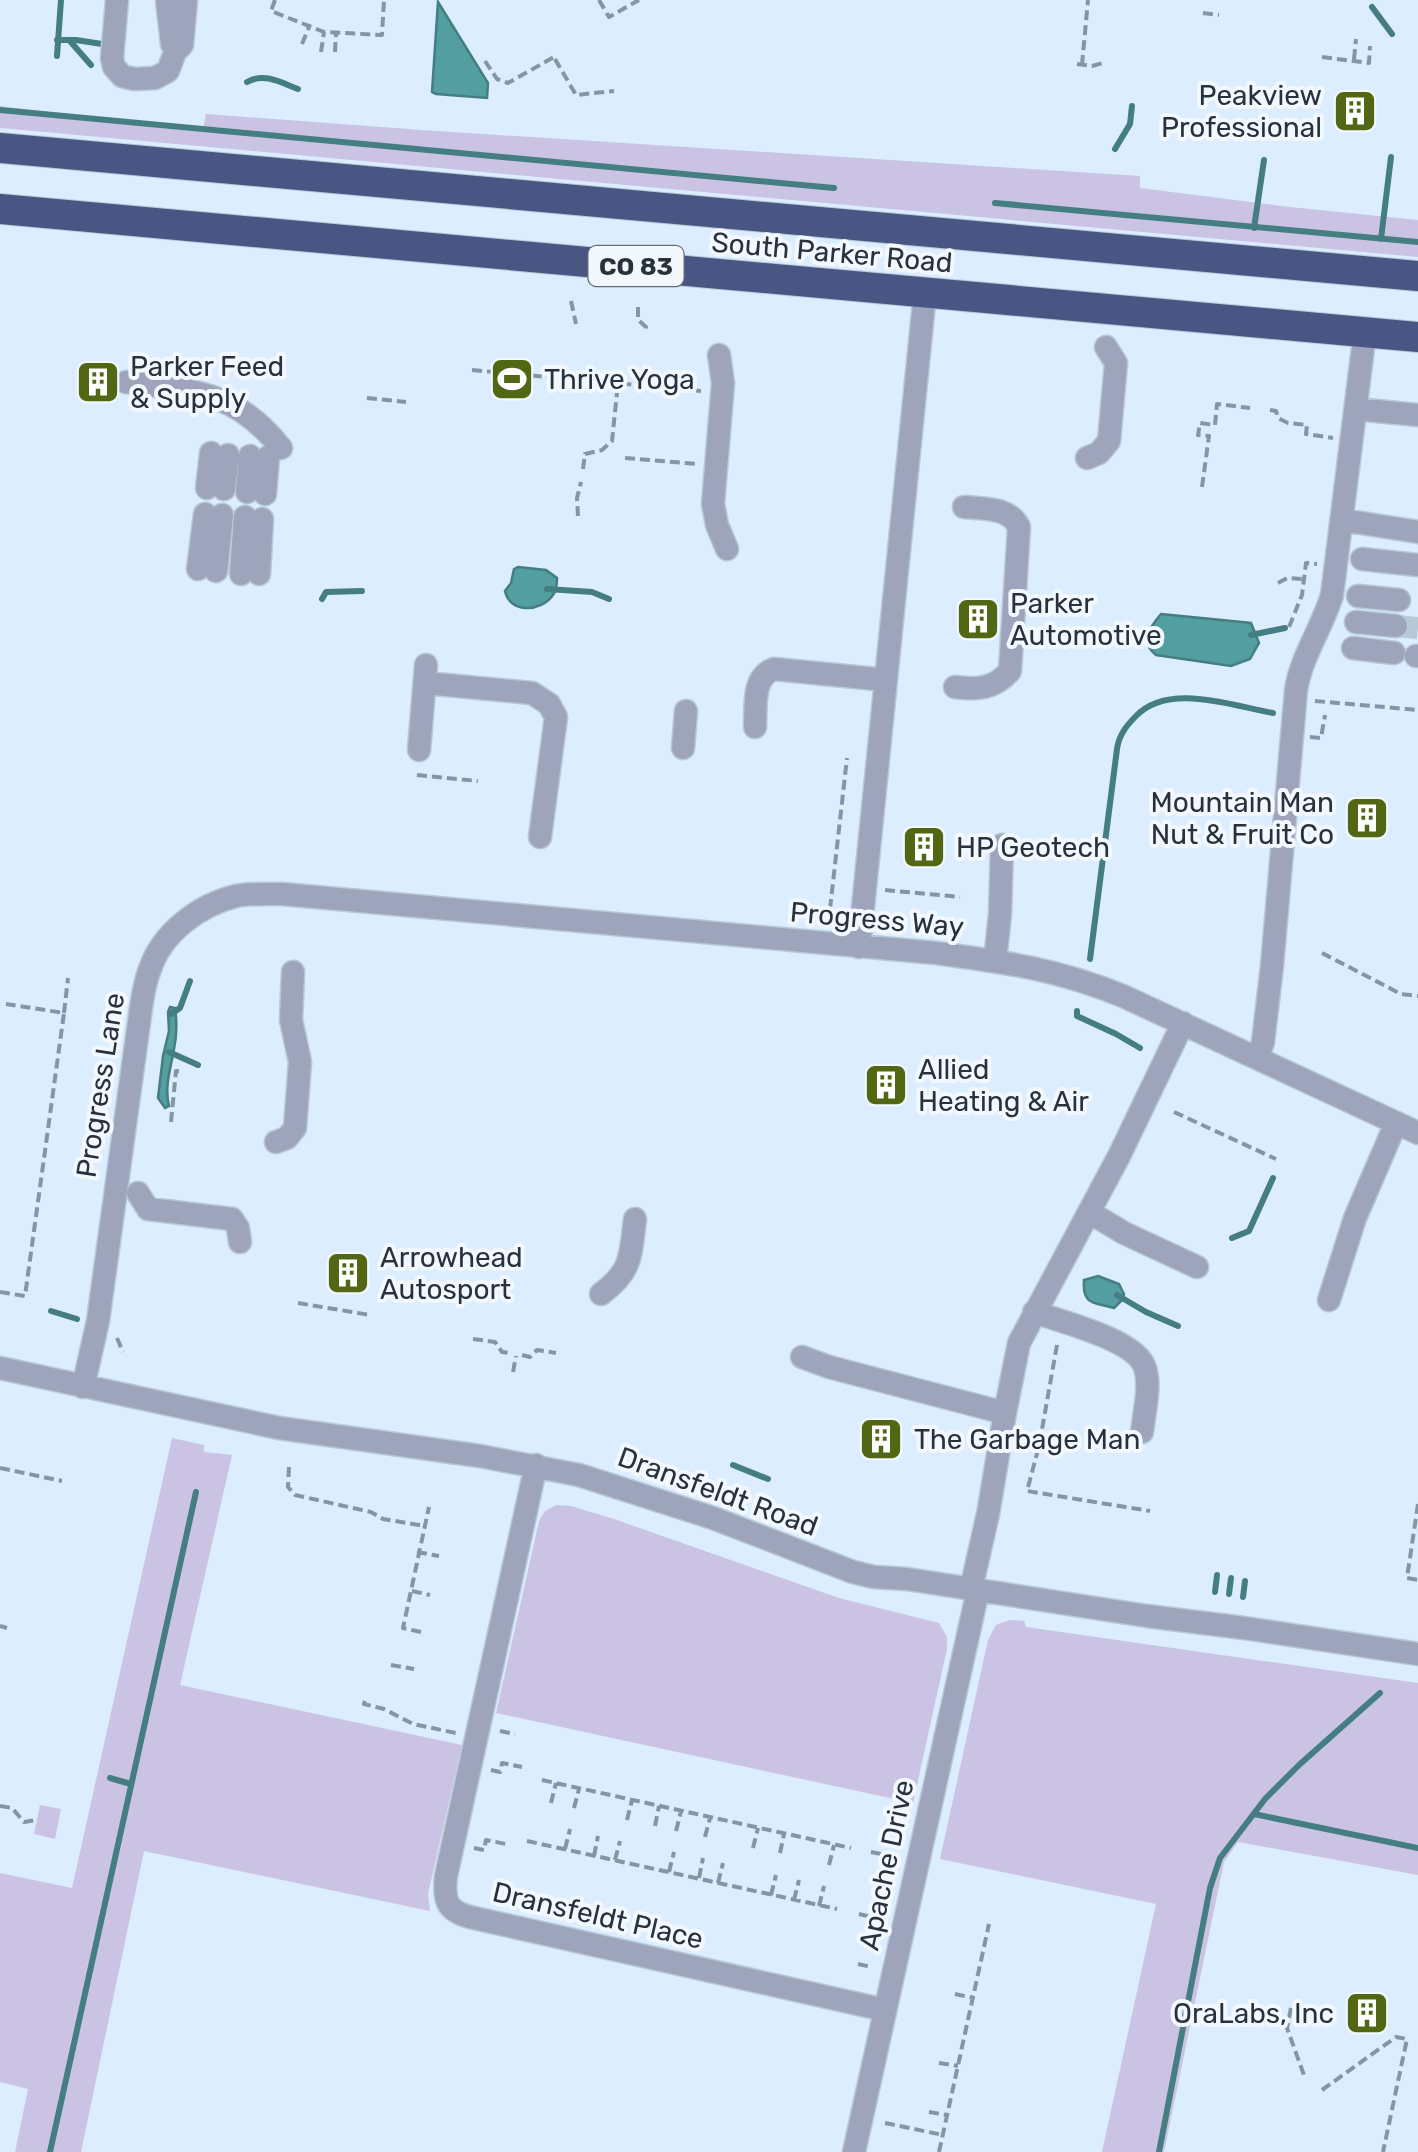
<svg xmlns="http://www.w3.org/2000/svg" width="1418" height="2152" viewBox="0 0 1418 2152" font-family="Rubik,sans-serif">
  <rect width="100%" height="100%" fill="#dbedfe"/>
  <path fill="#cbc3e4" d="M0,106L203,131L206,114L422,130L1140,176V188L1290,207L1418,220V257L0,128Z
    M172,1438L204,1445V1452L232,1455L180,1685L462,1745L428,1894L430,1911L144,1851L81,2152H15L28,2089L0,2082V1873L72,1888Z
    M556,1505L571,1506L614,1519L839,1598L939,1623L947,1637V1649L913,1803L496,1713L539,1521L545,1511Z
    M1010,1620L1024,1621L1026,1627L1418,1683V1875L1238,1842L1224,1862L1164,2152H1102L1156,1904L940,1859L988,1640L996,1625Z
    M40,1805L61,1809L55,1839L34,1834Z"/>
  <path fill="#529ea0" stroke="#457e82" stroke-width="2.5" d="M438,2L488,83L487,98L436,94L432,92Z
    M518,567L546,570L557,578C557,583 557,590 553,595C541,612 510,614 505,591L511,583L514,569Z
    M1161,614L1251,623L1259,643L1250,659L1231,666L1156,655C1139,642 1150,627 1161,614Z
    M170,1007L175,1008C177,1022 177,1035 174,1049C171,1068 164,1086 169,1106L165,1108L158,1098L163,1056L169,1031L168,1012Z
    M1098,1276L1119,1284L1124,1294L1122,1300L1114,1308C1095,1302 1082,1306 1084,1280Z"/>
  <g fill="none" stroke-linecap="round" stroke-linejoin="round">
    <path stroke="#457e82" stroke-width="6" d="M1372,7L1392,34
      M57,40H76L102,44
      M69,40L91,65
      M57,56L61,0
      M247,82C264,72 282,83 298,89
      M0,110L834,188
      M1115,149L1130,124L1132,106
      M995,203L1418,242
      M1254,228L1264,160
      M1381,239L1391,157
      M547,589L592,592L609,599
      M322,599L326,592L362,591
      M1251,635L1285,628
      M1090,959L1117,749C1119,735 1126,726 1136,716C1169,682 1232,706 1273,713
      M1077,1011V1016L1116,1034L1140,1048
      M171,1014L180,1008L190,981
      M169,1052L198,1065
      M1232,1238L1249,1231L1273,1178
      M1117,1295L1146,1312L1178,1326
      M51,1311L77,1319
      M733,1465L768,1479
      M1215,1592L1217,1575
      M1229,1594L1231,1578
      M1243,1597L1245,1581
      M110,1778L131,1784
      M1254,1814L1418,1848
      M50,2152L196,1492
      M1159,2152L1210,1888L1220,1858L1265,1799L1299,1765L1380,1693"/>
    <path stroke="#b7c8d7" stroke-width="22" stroke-dasharray="22 11" stroke-linecap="butt" d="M1396,626L1418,628"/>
    <g stroke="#b7c8d7" stroke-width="25">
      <path id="minor" d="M117,0L112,58L114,67L122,76L134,79L155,78L168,71L175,52L182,45L186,0
        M167,0L172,44
        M719,355L723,383L713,504L717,525L727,549
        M126,382C193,391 235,390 281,448
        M1356,409L1418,415
        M1087,458L1099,453L1109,441L1116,363L1106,347
        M207,488L211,453
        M224,489L228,455
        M247,492L250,456
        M265,494L268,457
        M1342,520L1418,532
        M1362,559L1418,565
        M198,569L205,514
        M216,571L222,515
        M241,574L245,517
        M259,574L262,519
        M1358,596L1399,600
        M1356,622L1396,626
        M1353,648L1394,653
        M1416,656H1418
        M425,683L532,693L549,704L556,717L540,837
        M955,687C977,690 994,689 1010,671L1019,527C1009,507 985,509 964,507
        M755,727C756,706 752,677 774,669L886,680
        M683,748L686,711
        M419,750L426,665
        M859,947L925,293
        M995,961L1000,914L1002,845
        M1258,1058L1263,1042L1272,966L1296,690C1301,657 1322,628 1332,595L1365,332
        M276,1142L287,1138L295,1128L300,1062L291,1020L293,972
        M138,1193L148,1209L232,1219L238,1228L240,1242
        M1089,1212L1124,1233L1197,1267
        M601,1294C633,1270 630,1256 635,1219
        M1329,1300L1355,1218L1396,1123
        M1034,1312C1062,1322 1137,1340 1145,1368C1151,1386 1144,1413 1142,1432
        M802,1357L829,1367L1005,1413
        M0,1368L279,1428L480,1456L579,1475L713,1518L853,1572L874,1577L907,1579L1147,1616L1244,1628L1418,1654
        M83,1387L98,1321L140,1015C142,1000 144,984 150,969C162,933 199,905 236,896C251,893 267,894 282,894L936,953C1005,962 1057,969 1123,996L1418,1133
        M536,1465L446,1876C443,1903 448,1912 474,1918L885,2010
        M971,1589L988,1514L1005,1413L1019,1343L1119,1156L1183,1023
        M854,2152L978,1590"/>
    </g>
    <g stroke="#b7c8d7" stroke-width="32">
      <path id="highway" d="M0,148L1418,276
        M0,209L1418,337"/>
    </g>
    <path stroke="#8695a3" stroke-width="4" stroke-dasharray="10 5" stroke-linecap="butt" d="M275,0L271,11L324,32L382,35L384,0
      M599,0L609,17L639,0
      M1203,13L1219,15
      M302,44L309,27
      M321,52L324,32
      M335,52L336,34
      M1322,57L1369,63L1370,46
      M555,59L576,95L614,91
      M1354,59L1356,39
      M485,61L497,79L508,83L554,57
      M1077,64L1092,66L1103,63
      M1082,65L1088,0
      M571,301L576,324
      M638,307V320L646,327L644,332
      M472,370L701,391
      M367,398L406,402
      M1270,410L1276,411L1278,418L1288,423L1307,425L1306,434L1333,438
      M625,458L697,464
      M583,469L585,454L602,450L612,441L618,383
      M1202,487L1209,436L1198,435L1200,423L1215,425L1217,404L1250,408
      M578,516L577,498L581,482
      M1278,583L1287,578L1302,579
      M1289,627L1302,595L1306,563L1317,564
      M1315,701L1418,710
      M1310,737L1321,738L1325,715
      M417,775L478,781
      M885,890L960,897
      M830,909L847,758
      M1322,953L1401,994L1418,996
      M64,1013L68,978
      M1174,1112L1276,1159
      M171,1122L176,1071H179
      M0,1292L25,1296L64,1013L6,1004
      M298,1303L370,1315
      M117,1338L123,1352
      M473,1339L495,1342L502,1352L509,1353
      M1057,1345L1039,1446L1027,1491L1150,1511
      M522,1355L530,1357L537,1350L556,1353
      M513,1372L516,1356
      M289,1467L288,1487L295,1495L371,1512L383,1519L425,1526
      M0,1468L62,1481
      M1418,1504L1407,1578L1418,1580
      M417,1552L439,1556
      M412,1591L430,1595
      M0,1626L7,1628
      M421,1632L403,1628L429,1507
      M391,1665L414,1669
      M365,1701L364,1704L384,1709L413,1724L456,1733
      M500,1731L515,1734
      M491,1770L500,1772L502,1763L522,1767
      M542,1780L851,1848
      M551,1803L556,1783
      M0,1806L12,1808L24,1822L36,1820
      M574,1808L579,1789
      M627,1820L632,1800
      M655,1826L659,1806
      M676,1831L681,1811
      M705,1837L710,1818
      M527,1841L837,1909
      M474,1848L484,1850L486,1840L506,1844
      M753,1848L758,1828
      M565,1849L570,1829
      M871,1852L896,1857
      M780,1853L784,1834
      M594,1856L598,1836
      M615,1860L620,1841
      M829,1865L834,1845
      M669,1872L674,1852
      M699,1878L703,1858
      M718,1883L723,1863
      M771,1895L776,1875
      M794,1900L799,1880
      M819,1906L824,1886
      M859,1914L883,1920
      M858,1964L872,1967
      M955,1994L973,1998
      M1291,2008L1287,2028L1305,2078
      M939,2063L958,2066
      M1322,2090L1396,2037L1407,2039L1383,2152
      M929,2112L947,2115
      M885,2123L943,2135
      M939,2152L989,1924"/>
    <use href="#minor" stroke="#9da4bb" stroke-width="22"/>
    <use href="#highway" stroke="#495582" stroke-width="30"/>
  </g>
  <defs>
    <g id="building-square" transform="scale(2.25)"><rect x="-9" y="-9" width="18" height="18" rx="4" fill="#516714" stroke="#f2f8fe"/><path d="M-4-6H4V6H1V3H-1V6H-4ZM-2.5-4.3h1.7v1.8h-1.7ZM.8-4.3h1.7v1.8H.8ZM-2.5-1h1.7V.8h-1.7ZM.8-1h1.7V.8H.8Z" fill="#fff"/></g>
    <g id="stadium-square" transform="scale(2.25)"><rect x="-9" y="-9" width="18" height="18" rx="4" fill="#516714" stroke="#f2f8fe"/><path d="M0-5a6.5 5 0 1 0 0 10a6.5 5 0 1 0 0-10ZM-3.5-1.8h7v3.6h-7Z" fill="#fff"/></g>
  </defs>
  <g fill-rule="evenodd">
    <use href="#building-square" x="1355" y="111"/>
    <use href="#stadium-square" x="512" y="379"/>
    <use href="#building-square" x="98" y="382"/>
    <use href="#building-square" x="978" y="619"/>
    <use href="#building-square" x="1367" y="818"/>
    <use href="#building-square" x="924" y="847"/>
    <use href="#building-square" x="886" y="1085"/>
    <use href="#building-square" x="348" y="1273"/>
    <use href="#building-square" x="881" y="1439"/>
    <use href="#building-square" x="1367" y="2013"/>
  </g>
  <g text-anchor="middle" stroke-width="8" stroke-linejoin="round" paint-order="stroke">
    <rect fill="#f2f8fe" stroke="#646d77" stroke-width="2.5" x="588.5" y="246" width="95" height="40" rx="8"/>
    <g font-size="25" font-weight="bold" fill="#27323d">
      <text x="636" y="275">CO 83</text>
    </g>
    <g font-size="28" fill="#27323d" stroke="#f2f8fe" text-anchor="start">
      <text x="1322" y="105" text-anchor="end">Peakview<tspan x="1322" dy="32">Professional</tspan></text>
      <text x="130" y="376">Parker Feed<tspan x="130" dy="32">&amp; Supply</tspan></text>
      <text x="544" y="389">Thrive Yoga</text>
      <text x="1010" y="613">Parker<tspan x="1010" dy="32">Automotive</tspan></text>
      <text x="1334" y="812" text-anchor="end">Mountain Man<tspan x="1334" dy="32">Nut &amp; Fruit Co</tspan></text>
      <text x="956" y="857">HP Geotech</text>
      <text x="918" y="1079">Allied<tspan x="918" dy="32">Heating &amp; Air</tspan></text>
      <text x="380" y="1267">Arrowhead<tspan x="380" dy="32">Autosport</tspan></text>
      <text x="914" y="1449">The Garbage Man</text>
      <text x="1334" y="2023" text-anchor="end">OraLabs, Inc</text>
    </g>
    <g font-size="28" fill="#27323d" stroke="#f2f8fe">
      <text transform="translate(832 252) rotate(5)" y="10">South Parker Road</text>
      <text transform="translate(877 919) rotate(5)" y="10">Progress Way</text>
      <text transform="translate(100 1085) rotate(-81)" y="10">Progress Lane</text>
      <text transform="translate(718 1491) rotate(20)" y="10">Dransfeldt Road</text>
      <text transform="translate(886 1865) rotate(-78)" y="10">Apache Drive</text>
      <text transform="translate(598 1915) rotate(13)" y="10">Dransfeldt Place</text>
    </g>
  </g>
</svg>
